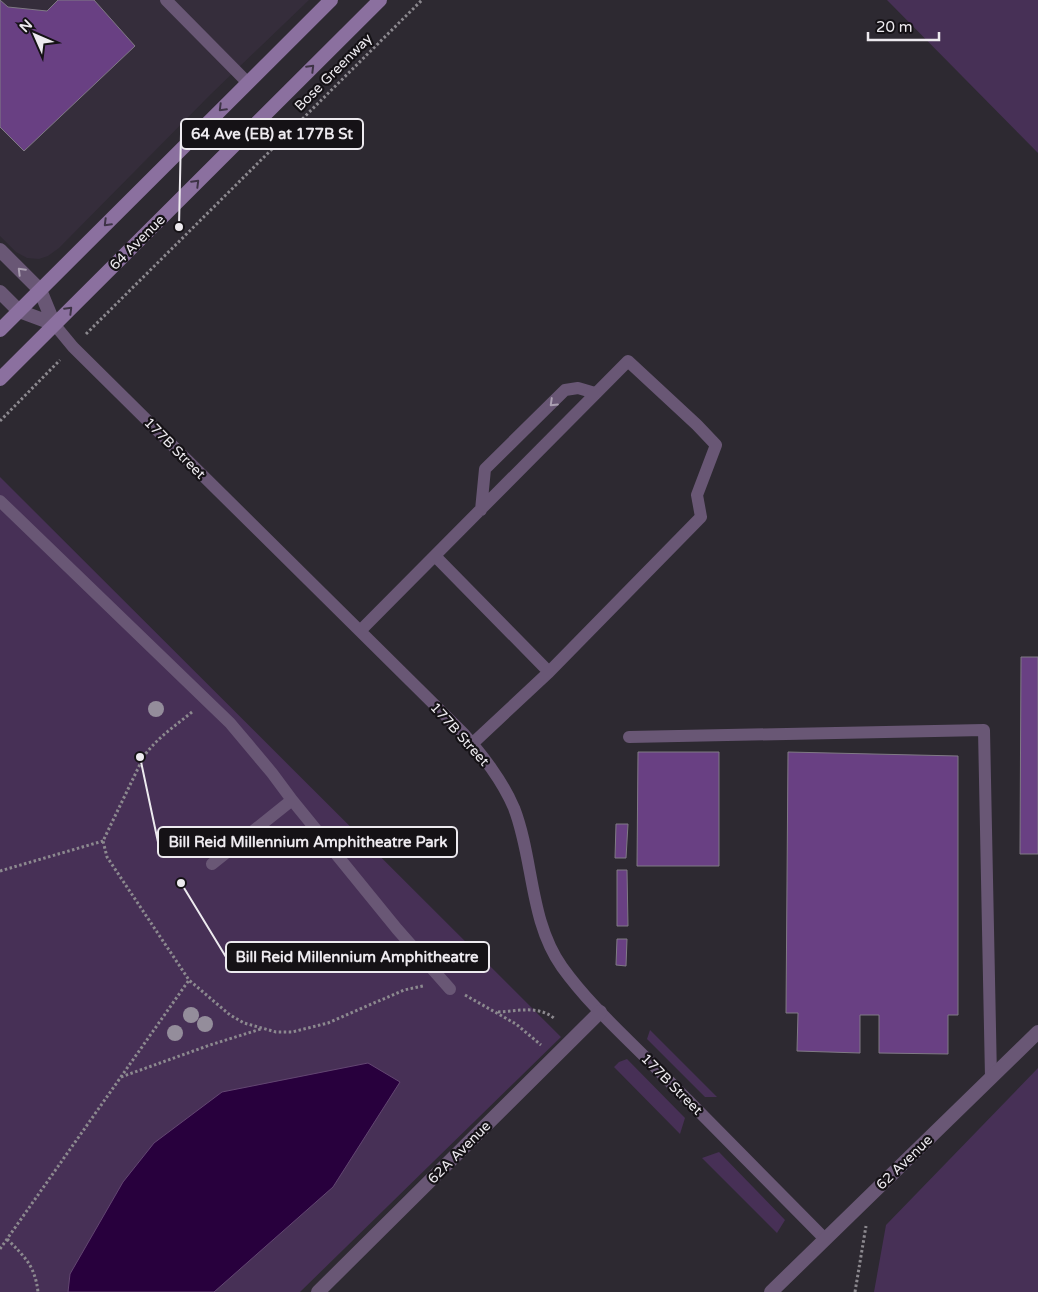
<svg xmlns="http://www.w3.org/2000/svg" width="1038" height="1292" viewBox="0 0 1038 1292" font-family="'Varela Round',sans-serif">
  <rect width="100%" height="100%" fill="#2d2931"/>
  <path fill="#352d3b" d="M0,0H309L211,94L59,248L48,256L39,259L27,258L16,252L0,236Z"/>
  <path fill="#473056" d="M887,0H1038V153Z
    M0,477L561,1037L300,1292H0Z
    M650,1030L717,1097H705L647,1039Z
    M627,1059L685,1118L680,1134L614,1067L619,1062Z
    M1038,1068V1292H874L886,1225Z
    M719,1152L785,1220L777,1233L702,1158Z"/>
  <path fill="#28003d" stroke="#634672" d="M368,1063L400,1082L333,1187L214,1292H68L70,1274L123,1182L154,1143L222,1092Z"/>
  <path fill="#694083" stroke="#807a85" d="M0,0L8,7L47,11L58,0H94L135,46L24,151L0,127Z
    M1021,657H1038V854H1020Z
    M638,752H719V866H637Z
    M788,752L958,756V1015H948V1054L879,1053V1015H860V1053L797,1051L798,1013H786Z
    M616,824H628L626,858H615Z
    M617,870H627L628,926H617Z
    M617,939H627L626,966L616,965Z"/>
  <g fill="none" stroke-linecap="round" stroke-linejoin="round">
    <path stroke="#8c898f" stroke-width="3" stroke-dasharray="2.5 2.5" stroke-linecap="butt" d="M86,334L422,0
      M0,421L60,360
      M192,712C175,726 157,738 144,756L103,841L107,857L189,980L230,1015L244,1023L276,1032H292L328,1023L404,990L423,986
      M0,871L103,841
      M465,995L516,1024L541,1045
      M498,1012C518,1011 539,1005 555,1019
      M121,1077L210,1045L261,1029
      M7,1239C25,1257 35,1266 38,1292
      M0,1249L189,980
      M855,1292L866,1226"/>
    <path stroke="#695775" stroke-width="12" d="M166,0L248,83
      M54,324L73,347L463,733C483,756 502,780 514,808C534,860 529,920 562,967C590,1006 627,1038 660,1072C715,1128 770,1183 825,1239
      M0,501L230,723L272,773L292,800L212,864
      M481,510L485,469L565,390L578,388L595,393
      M360,631L628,361L697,425L716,445L697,495L701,517L549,672L435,556
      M629,737L984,730L991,1078
      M472,744L549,672
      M292,800L397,929L450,989"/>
    <path stroke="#695775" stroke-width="14" d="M0,250L40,290L54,324
      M0,292L19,311L54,324
      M318,1292L600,1012
      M771,1292L1038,1032"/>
    <path stroke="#8b709f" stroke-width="14" d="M0,330L331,0
      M0,379L380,0"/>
  </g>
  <g fill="#948d9b">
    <circle cx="156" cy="709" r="8"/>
    <circle cx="191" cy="1015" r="8"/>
    <circle cx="205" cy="1024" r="8"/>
    <circle cx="175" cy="1033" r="8"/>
  </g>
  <defs><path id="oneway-chevron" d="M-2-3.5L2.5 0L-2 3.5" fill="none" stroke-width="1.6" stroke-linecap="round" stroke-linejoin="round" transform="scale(1.25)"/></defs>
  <g stroke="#3e3346">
    <use href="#oneway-chevron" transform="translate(311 68) rotate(-45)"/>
    <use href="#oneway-chevron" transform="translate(222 108) rotate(135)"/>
    <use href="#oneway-chevron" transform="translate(196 183) rotate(-45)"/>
    <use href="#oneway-chevron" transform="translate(107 223) rotate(135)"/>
    <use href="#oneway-chevron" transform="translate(69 310) rotate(-45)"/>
  </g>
  <g stroke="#aba0b2">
    <use href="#oneway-chevron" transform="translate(21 271) rotate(-135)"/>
    <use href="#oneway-chevron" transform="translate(553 403) rotate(136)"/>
  </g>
  <g text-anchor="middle" stroke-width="4.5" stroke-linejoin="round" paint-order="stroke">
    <g font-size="14" fill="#edeaef" stroke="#151216">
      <text transform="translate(333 72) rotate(-45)" y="5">Bose Greenway</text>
      <text transform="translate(137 242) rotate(-45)" y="5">64 Avenue</text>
      <text transform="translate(175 448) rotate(45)" y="5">177B Street</text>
      <text transform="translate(460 734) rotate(48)" y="5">177B Street</text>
      <text transform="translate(672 1084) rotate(45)" y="5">177B Street</text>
      <text transform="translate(459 1152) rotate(-45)" y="5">62A Avenue</text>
      <text transform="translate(904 1162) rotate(-44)" y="5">62 Avenue</text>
    </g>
  </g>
  <path fill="none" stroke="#edeaef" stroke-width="2" d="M179 227L181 134M140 757L158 842M181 883L226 957"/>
  <g fill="#edeaef" stroke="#151216" stroke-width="2">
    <circle cx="179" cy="227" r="5"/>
    <circle cx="140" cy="757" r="5"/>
    <circle cx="181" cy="883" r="5"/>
  </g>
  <g fill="#151216" stroke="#edeaef" stroke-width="2">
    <rect x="181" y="119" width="182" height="30" rx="5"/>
    <rect x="158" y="827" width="299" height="30" rx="5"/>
    <rect x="226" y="942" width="263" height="30" rx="5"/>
  </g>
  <g font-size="15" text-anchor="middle" font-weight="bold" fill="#edeaef">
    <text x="272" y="139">64 Ave (EB) at 177B St</text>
    <text x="308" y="847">Bill Reid Millennium Amphitheatre Park</text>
    <text x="357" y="962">Bill Reid Millennium Amphitheatre</text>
  </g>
  <g transform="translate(35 35) rotate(315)" stroke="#151216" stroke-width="4" paint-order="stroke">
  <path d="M0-4L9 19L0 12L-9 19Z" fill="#edeaef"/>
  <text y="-8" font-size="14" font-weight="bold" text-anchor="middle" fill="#edeaef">N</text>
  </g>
  <path d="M868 32v8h71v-8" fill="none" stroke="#edeaef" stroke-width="2.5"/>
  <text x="876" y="32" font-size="15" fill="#edeaef" stroke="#151216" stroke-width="4" paint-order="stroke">20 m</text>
</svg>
